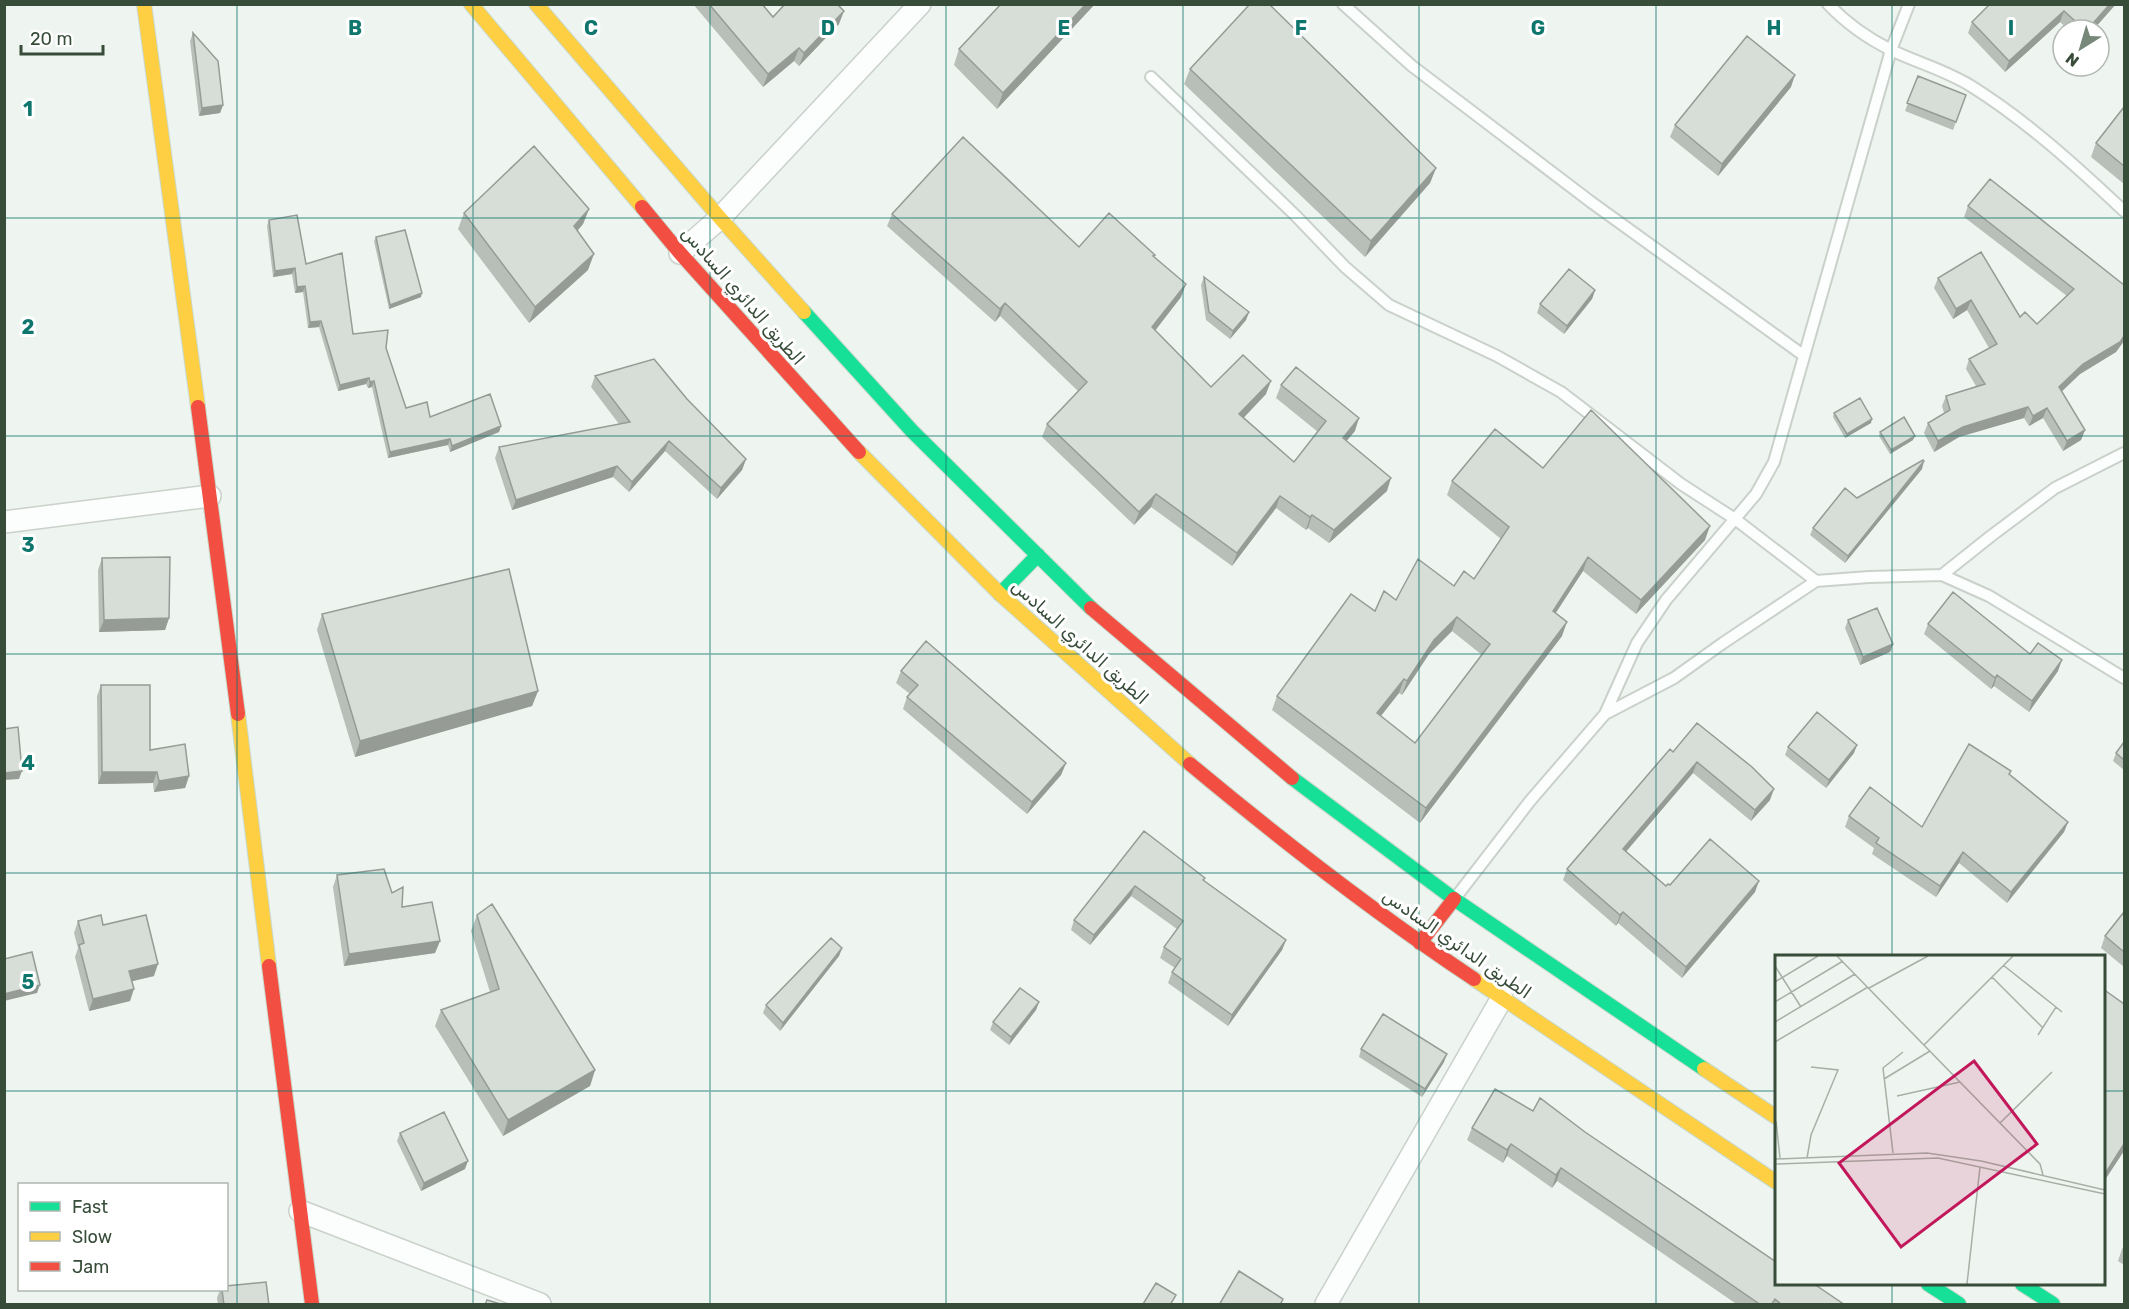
<svg xmlns="http://www.w3.org/2000/svg" width="2129" height="1309" viewBox="0 0 2129 1309" font-family="Rubik,Cairo,sans-serif">
  <rect width="100%" height="100%" fill="#eef4ef"/>
  <g fill="none" stroke-linecap="round" stroke-linejoin="round">
    <g stroke="#cad1cb" stroke-width="14">
      <path id="lane" d="M1343,4L1412,66L1591,202L1803,355
        M1828,4C1845,22 1869,39 1891,50C1918,63 1945,70 1971,86C2027,121 2076,166 2124,211
        M1151,77L1295,215L1345,267L1389,305L1497,356L1561,392L1681,484L1735,519L1816,581
        M1942,575L1991,536L2055,488L2124,453
        M1605,714L1674,678L1723,643L1816,581L1869,577L1942,575L1989,596L2124,678
        M1456,897L1530,801L1605,714L1637,643L1666,600L1756,494L1774,462L1891,50L1909,4"/>
    </g>
    <g stroke="#cad1cb" stroke-width="24">
      <path id="street" d="M680,253L720,218L920,4
        M4,522L210,496
        M300,1211L540,1304
        M1326,1304L1502,998"/>
    </g>
    <g stroke="#c8d9cb" stroke-width="16">
      <path id="fast" d="M804,312L912,431L1091,608
        M1000,594L1038,555
        M1292,778L1454,899L1704,1069
        M1928,1284L1959,1304
        M2022,1284L2053,1304"/>
    </g>
    <g stroke="#c8d9cb" stroke-width="16">
      <path id="slow" d="M144,4L198,407
        M471,4L642,207
        M536,4L720,218L804,312
        M859,452L1000,594L1190,764
        M238,714L269,966
        M1474,979L1776,1182
        M1704,1069L1776,1117"/>
    </g>
    <g stroke="#c8d9cb" stroke-width="16">
      <path id="jam" d="M642,207L680,253L859,452
        M198,407L238,714
        M1091,608L1292,778
        M1190,764C1281,840 1375,913 1474,979
        M1420,943L1454,899
        M269,966L312,1304"/>
    </g>
    <use href="#lane" stroke="#fcfdfd" stroke-width="10"/>
    <use href="#street" stroke="#fcfdfd" stroke-width="21"/>
    <use href="#fast" stroke="#16e098" stroke-width="14"/>
    <use href="#slow" stroke="#ffcf43" stroke-width="14"/>
    <use href="#jam" stroke="#f24e42" stroke-width="14"/>
  </g>
  <path fill="#b8bfb9" fill-rule="evenodd" d="M693,4H762L773,17L839,24L799,66L794,61L763,87Z
    M1095,4L997,109L954,65L959,49Z
    M2116,4L2093,30H2069L2060,22L2005,72L1968,33L1972,22Z
    M193,33L223,105L220,113L199,116L190,41Z
    M1190,69L1436,168L1430,183L1365,257L1184,84Z
    M1918,76L1966,95L1953,130L1905,111Z
    M1791,87L1718,176L1670,137L1675,125Z
    M2124,107V184L2091,157L2096,143Z
    M1968,206L2124,285V341L2116,352L2080,374L2062,391L2085,430L2081,440L2063,451L2043,418L2029,426L2024,418L1959,437L1934,452L1924,433L1928,423L1944,413L1942,406L1946,396L1976,386L1966,369L1969,359L1989,348L1967,310L1953,319L1934,288L1938,278L2020,317L2037,324L2067,296L1964,217Z
    M589,209L583,224L577,231L588,270L529,323L458,229L464,213Z
    M892,214L1079,247L1154,257L1181,297L1155,330L1211,387L1266,394L1244,417L1294,462L1318,432L1276,398L1281,385L1355,431L1346,441L1387,491L1329,543L1308,528L1306,530L1276,508L1232,566L1151,507L1134,525L1042,437L1047,424L1078,391L1000,316L995,322L887,226Z
    M269,220L306,264L353,334L386,348L406,408L430,417L501,426L499,432L450,452L448,445L388,458L372,387L368,388L366,384L338,391L319,327L308,328L303,292L295,293L292,274L273,277L267,226Z
    M376,237L421,297L389,309L374,241Z
    M1204,277L1249,312L1246,320L1230,339L1206,320L1201,285Z
    M1595,291L1592,299L1564,334L1537,313L1540,304Z
    M595,376L687,399L746,459L742,470L717,499L665,451L629,492L613,477L512,510L495,458L499,447L619,424L591,387Z
    M1834,413L1871,423L1845,438L1833,417Z
    M1880,432L1913,440L1890,454L1879,436Z
    M1543,468L1705,540L1636,614L1583,571L1555,613L1562,636L1420,823L1272,710L1277,696L1375,611L1396,600L1454,586L1474,579L1501,539L1447,495L1452,481ZM1452,631L1482,655L1415,743L1381,716L1399,693L1402,695L1429,654Z
    M1922,469L1845,563L1810,535L1813,528L1857,498Z
    M102,558L169,618L165,630L99,632L98,570Z
    M322,614L538,691L532,706L355,757L317,630Z
    M1848,620L1893,644L1890,652L1860,665L1845,628Z
    M1928,624L2058,671L2029,712L1994,686L1991,689L1924,634Z
    M901,671L1066,763L1061,775L1027,814L903,709L907,697L910,694L896,683Z
    M101,685L150,750L189,776L185,788L154,792L153,783L98,784L97,696Z
    M1697,723L1770,800L1751,821L1693,773L1626,851L1666,886L1670,885L1755,892L1682,978L1618,923L1616,926L1563,880L1567,869L1673,752Z
    M2124,742V770L2113,761L2116,753Z
    M1788,747L1854,753L1826,788L1785,755Z
    M2010,775L2068,822L2064,832L2007,903L1959,863L1936,897L1872,854L1874,848L1845,827L1849,816L1922,827Z
    M1144,831L1204,881L1286,940L1282,950L1228,1026L1168,983L1172,972L1175,968L1160,958L1164,947L1177,929L1131,896L1090,945L1071,930L1074,920Z
    M337,875L392,893L402,907L440,941L435,953L344,966L333,887Z
    M2124,912V967L2101,948L2105,936Z
    M477,915L595,1070L590,1086L503,1136L435,1026L441,1010L490,992L471,931Z
    M78,921L103,925L154,976L132,981L130,1001L89,1011L75,957L78,948L74,933Z
    M842,948L839,956L780,1031L763,1013L766,1005Z
    M1039,1002L1036,1010L1009,1045L990,1030L993,1022Z
    M1361,1049L1444,1062L1422,1097L1359,1057Z
    M1495,1089L1776,1284L1845,1305H1738L1557,1181L1552,1188L1507,1156L1503,1163L1467,1140L1472,1128Z
    M400,1133L465,1169L421,1191L397,1141Z
    M2124,1246V1265L2118,1261L2122,1249Z
    M220,1290H226L269,1305H218L217,1298Z"/>
  <path fill="#969b96" d="M1086,4H1095L997,109L1003,93Z
    M2110,4H2116L2093,30H2087Z
    M844,11L839,24L799,66L804,53Z
    M2064,11L2060,22L2005,72L2009,61Z
    M799,48L794,61L763,87L768,74Z
    M1795,75L1791,87L1718,176L1722,164Z
    M223,105L220,113L199,116L202,108Z
    M1436,168L1430,183L1365,257L1371,241Z
    M589,209L583,224L568,242L574,226Z
    M594,254L588,270L529,323L535,307Z
    M295,268L292,274L273,277L275,271Z
    M1186,284L1181,297L1148,340L1152,327Z
    M305,286L303,292L295,293L297,287Z
    M1595,290L1592,299L1564,334L1567,326Z
    M422,293L421,297L389,309L390,305Z
    M1971,300L1967,310L1953,319L1956,309Z
    M1005,303L1000,316L995,322L1000,309Z
    M1249,312L1246,320L1230,339L1233,331Z
    M321,321L319,327L308,328L310,322Z
    M2124,336V341L2116,352L2080,374L2056,397L2059,387L2083,364Z
    M369,378L366,384L338,391L340,385Z
    M374,381L372,387L368,388L370,382Z
    M1271,381L1266,394L1235,427L1239,414Z
    M2028,407L2024,418L1959,437L1934,452L1938,441L1963,427Z
    M2047,408L2043,418L2029,426L2033,416Z
    M1359,418L1355,431L1338,451L1343,438Z
    M1872,419L1871,423L1845,438L1847,434Z
    M501,426L499,432L450,452L452,446Z
    M2085,430L2081,440L2063,451L2067,441Z
    M1915,436L1913,440L1890,454L1891,450Z
    M450,439L448,445L388,458L390,452Z
    M669,441L665,451L629,492L632,482Z
    M746,459L742,470L717,499L721,488Z
    M1924,461L1922,469L1845,563L1848,556Z
    M617,466L613,477L512,510L516,500Z
    M1391,478L1387,491L1329,543L1334,530Z
    M1156,494L1151,507L1134,525L1139,512Z
    M1280,496L1276,508L1232,566L1237,553Z
    M1312,515L1308,528L1306,530L1310,517Z
    M1710,526L1705,540L1636,614L1641,600Z
    M1588,557L1583,571L1548,625L1553,611Z
    M1457,617L1452,631L1429,654L1402,695L1407,681L1434,640Z
    M169,618L165,630L99,632L104,620Z
    M1567,622L1562,636L1420,823L1426,808Z
    M1893,644L1890,652L1860,665L1863,657Z
    M2062,660L2058,671L2029,712L2032,701Z
    M1997,675L1994,686L1991,689L1995,678Z
    M1404,679L1399,693L1372,727L1377,713Z
    M538,691L532,706L355,757L360,741Z
    M1857,745L1854,753L1826,788L1829,780Z
    M1697,762L1693,773L1619,860L1623,849Z
    M1066,763L1061,775L1027,814L1032,802Z
    M22,771L19,779L4,780V773Z
    M102,772H157L153,783L98,784Z
    M189,776L185,788L154,792L159,781Z
    M1774,789L1770,800L1751,821L1755,810Z
    M2068,822L2064,832L2007,903L2011,892Z
    M1963,852L1959,863L1936,897L1940,886Z
    M1759,881L1755,892L1682,978L1686,967Z
    M1135,886L1131,896L1090,945L1094,935Z
    M1623,912L1618,923L1616,926L1620,915Z
    M1286,940L1282,950L1228,1026L1232,1015Z
    M440,941L435,953L344,966L349,954Z
    M842,948L839,956L780,1031L783,1023Z
    M158,964L154,976L125,983L129,971Z
    M40,985L37,993L4,1001V994Z
    M134,989L130,1001L89,1011L93,999Z
    M1039,1002L1036,1010L1009,1045L1011,1037Z
    M1447,1054L1444,1062L1422,1097L1425,1089Z
    M595,1070L590,1086L503,1136L508,1120Z
    M1511,1144L1507,1156L1503,1163L1507,1150Z
    M2124,1144V1151L2103,1183V1177Z
    M468,1161L465,1169L421,1191L424,1183Z
    M1561,1168L1557,1181L1552,1188L1556,1175Z"/>
  <path fill="#d6ded7" stroke="#969b96" stroke-width="1.5" fill-rule="evenodd" d="M709,4H762L773,17L785,4H837L844,11L804,53L799,48L768,74Z
    M1001,4H1086L1003,93L959,49Z
    M1250,4H1269L1436,168L1371,241L1190,69Z
    M1990,4H2110L2087,30H2085L2064,11L2009,61L1972,22Z
    M193,33L218,61L223,105L202,108Z
    M1747,36L1795,75L1722,164L1675,125Z
    M1918,76L1966,95L1956,122L1907,103Z
    M2124,107V166L2096,143Z
    M963,137L1079,247L1109,213L1155,255L1153,256L1186,284L1152,327L1211,387L1243,355L1271,381L1239,414L1294,462L1326,421L1281,385L1296,367L1359,418L1343,438L1391,478L1334,530L1312,515L1310,517L1280,496L1237,553L1156,494L1139,512L1047,424L1087,382L1005,303L1000,309L892,214Z
    M534,146L589,209L574,226L594,254L535,307L464,213Z
    M1990,179L2124,285V336L2120,342L2083,364L2059,387L2085,430L2067,441L2047,408L2033,416L2028,407L1963,427L1938,441L1928,423L1950,410L1946,396L1985,384L1969,359L1997,344L1971,300L1956,309L1938,278L1981,252L2020,317L2025,312L2037,324L2074,289L1968,206Z
    M297,215L306,264L342,253L353,334L388,330L386,348L406,408L427,402L430,417L490,394L501,426L452,446L450,439L390,452L374,381L370,382L369,378L340,385L321,321L310,322L305,286L297,287L295,268L275,271L269,220Z
    M405,230L422,293L390,305L376,237Z
    M1569,269L1595,290L1567,326L1540,304Z
    M1204,277L1249,312L1233,331L1209,312Z
    M654,359L687,399L746,459L721,488L669,441L632,482L617,466L516,500L499,447L630,422L595,376Z
    M1860,398L1872,419L1847,434L1834,413Z
    M1591,410L1710,526L1641,600L1588,557L1553,611L1567,622L1426,808L1277,696L1351,594L1375,611L1384,591L1396,600L1418,559L1454,586L1464,571L1474,579L1509,527L1452,481L1495,429L1543,468ZM1457,617L1490,644L1415,743L1377,713L1404,679L1407,681L1434,640Z
    M1904,417L1915,436L1891,450L1880,432Z
    M1923,460L1924,461L1848,556L1813,528L1845,488L1857,498Z
    M170,557L169,618L104,620L102,558Z
    M509,569L538,691L360,741L322,614Z
    M1953,592L2030,654L2038,643L2062,660L2032,701L1997,675L1995,678L1928,624Z
    M1877,608L1893,644L1863,657L1848,620Z
    M926,641L1066,763L1032,802L907,697L918,685L901,671Z
    M101,685H150V750L185,744L189,776L159,781L157,772H102Z
    M1817,712L1857,745L1829,780L1788,747Z
    M1697,723L1752,767L1774,789L1755,810L1697,762L1623,849L1666,886L1668,884L1670,885L1710,839L1759,881L1686,967L1623,912L1620,915L1567,869L1670,749L1673,752Z
    M18,727L22,771L4,773V729Z
    M2124,742V760L2116,753Z
    M1969,744L2011,771L2009,774L2068,822L2011,892L1963,852L1940,886L1876,843L1879,838L1849,816L1870,787L1922,827Z
    M1144,831L1205,878L1203,880L1286,940L1232,1015L1172,972L1181,959L1164,947L1183,921L1135,886L1094,935L1074,920Z
    M384,869L392,893L403,887L402,907L432,902L440,941L349,954L337,875Z
    M492,904L595,1070L508,1120L441,1010L499,989L477,915Z
    M2124,912V952L2105,936Z
    M101,915L103,925L146,915L158,964L129,971L134,989L93,999L79,945L84,943L78,921Z
    M831,938L842,948L783,1023L766,1005Z
    M32,952L40,985L4,994V959Z
    M1020,988L1039,1002L1011,1037L993,1022Z
    M2103,989L2124,1004V1144L2103,1177Z
    M1383,1014L1447,1054L1425,1089L1361,1049Z
    M1495,1089L1533,1111L1540,1098L1585,1132L1776,1262V1284H1808L1810,1285V1284H1814L1845,1305H1782L1775,1299L1771,1305H1761L1561,1168L1556,1175L1511,1144L1507,1150L1472,1128Z
    M444,1112L468,1161L424,1183L400,1133Z
    M1239,1271L1283,1299L1280,1305H1219Z
    M266,1282L269,1305H224L222,1290H226V1286Z
    M1156,1283L1176,1295L1170,1305L1143,1304Z
    M487,1300L504,1305H485Z"/>
  <path fill="none" stroke="#0f766e" stroke-width="1.5" stroke-opacity="0.55" d="M237,4V1304M473,4V1304M710,4V1304M946,4V1304M1183,4V1304M1419,4V1304M1656,4V1304M1892,4V956M4,218H2124M4,436H2124M4,654H2124M4,873H2124M4,1091H1776M2104,1091H2124M1892,1284V1304"/>
  <g text-anchor="middle" stroke-width="6" stroke-linejoin="round" paint-order="stroke">
    <g font-size="18" fill="#374c39" stroke="#fff">
      <text transform="translate(743 296) rotate(49)" y="6">الطريق الدائري السادس</text>
      <text transform="translate(1080 642) rotate(42)" y="6">الطريق الدائري السادس</text>
      <text transform="translate(1457 944) rotate(35)" y="6">الطريق الدائري السادس</text>
    </g>
  </g>
  <g transform="translate(1775 955)">
    <rect width="330" height="330" fill="#eef4ef"/>
    <path fill="none" stroke="#a5b1a6" stroke-width="1.5" d="M62,1L265,209L268,220M228,10L281,52M0,11L26,52M217,22L268,73M0,27L43,1M94,33L153,1M0,47L68,6M0,67L80,19M263,80L281,52L287,57M0,87L93,32M149,90L238,1M109,124L155,96M122,141L185,127M1,166L5,203M225,168L277,117M118,198L108,113L128,97M32,203L36,180L63,115L36,112M0,204L152,198L206,206L330,235M0,209L163,203L330,239M192,329L205,212"/>
    <path fill="#c2185b" fill-opacity="0.15" stroke="#c2185b" stroke-width="3" d="M199,106L262,189L126,292L64,208Z"/>
    <rect width="330" height="330" fill="none" stroke="#374c39" stroke-width="3"/>
  </g>
  <g font-size="20" text-anchor="middle" font-weight="bold" fill="#0f766e" stroke="#fff" stroke-width="6" stroke-linejoin="round" paint-order="stroke">
    <text x="355" y="35">B</text>
    <text x="591" y="35">C</text>
    <text x="828" y="35">D</text>
    <text x="1064" y="35">E</text>
    <text x="1301" y="35">F</text>
    <text x="1538" y="35">G</text>
    <text x="1774" y="35">H</text>
    <text x="2011" y="35">I</text>
    <text x="28" y="116">1</text>
    <text x="28" y="334">2</text>
    <text x="28" y="552">3</text>
    <text x="28" y="770">4</text>
    <text x="28" y="989">5</text>
  </g>
  <rect width="2129" height="1309" fill="none" stroke="#374c39" stroke-width="12"/>
  <rect x="18" y="1183" width="210" height="108" fill="#ffffff" stroke="#afb7b0" stroke-width="1.5"/>
  <rect x="30" y="1202" width="30" height="9" fill="#16e098" stroke="#afb7b0" stroke-width="1.5"/>
  <text x="72" y="1213" font-size="18" fill="#374c39">Fast</text>
  <rect x="30" y="1232" width="30" height="9" fill="#ffcf43" stroke="#afb7b0" stroke-width="1.5"/>
  <text x="72" y="1243" font-size="18" fill="#374c39">Slow</text>
  <rect x="30" y="1262" width="30" height="9" fill="#f24e42" stroke="#afb7b0" stroke-width="1.5"/>
  <text x="72" y="1273" font-size="18" fill="#374c39">Jam</text>
  <g transform="translate(2081 48) rotate(217)"><circle r="28" fill="#ffffff" stroke="#afb7b0" stroke-width="1.5"/>
  <path d="M0-4.5L10 22L0 15L-10 22Z" fill="#778779"/>
  <text y="-9" font-size="16" font-weight="bold" text-anchor="middle" fill="#374c39">N</text>
  </g>
  <path d="M21 45v9h82v-9" fill="none" stroke="#374c39" stroke-width="3"/>
  <text x="30" y="45" font-size="18" fill="#374c39" stroke="#ffffff" stroke-width="4.5" paint-order="stroke">20 m</text>
</svg>
